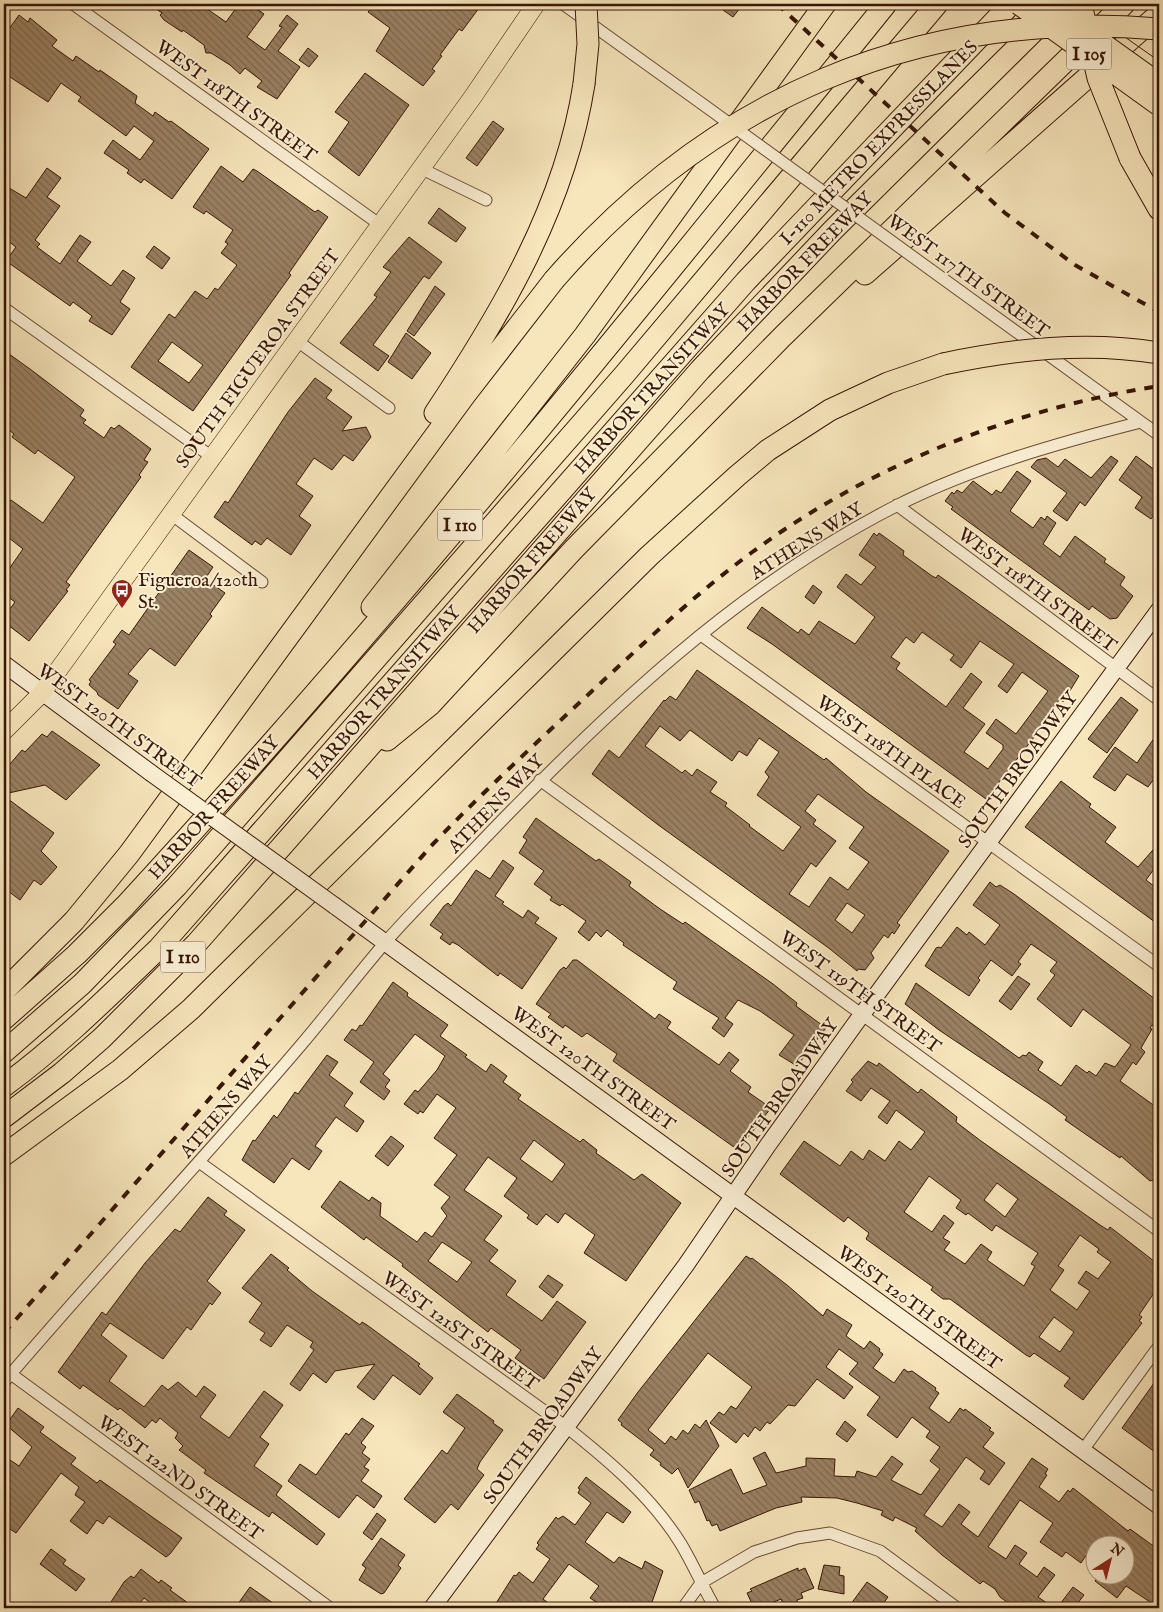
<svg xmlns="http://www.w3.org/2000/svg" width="1163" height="1612" viewBox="0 0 1163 1612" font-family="'IM FELL English',serif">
  <defs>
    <pattern id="building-back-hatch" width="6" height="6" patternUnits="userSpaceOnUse" patternTransform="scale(1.25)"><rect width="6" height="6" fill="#9b8264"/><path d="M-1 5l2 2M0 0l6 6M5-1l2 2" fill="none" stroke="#7f6950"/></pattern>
  </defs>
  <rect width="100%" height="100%" fill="#f7e5bb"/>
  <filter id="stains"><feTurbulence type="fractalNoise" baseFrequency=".004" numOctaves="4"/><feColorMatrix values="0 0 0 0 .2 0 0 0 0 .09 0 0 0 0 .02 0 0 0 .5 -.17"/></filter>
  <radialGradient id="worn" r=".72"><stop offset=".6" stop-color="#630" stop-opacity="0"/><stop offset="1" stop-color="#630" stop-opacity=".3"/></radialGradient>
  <path fill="url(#building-back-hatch)" stroke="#371706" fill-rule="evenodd" d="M149,4H200L226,22L239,4L247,10L251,5L264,14L247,37L265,50L282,27L279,26L287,15L298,24L278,51L300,67L277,99L257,87L262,81L245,68L240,74L230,65L211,53H206L204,45L183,30L182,32L164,20L160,15L162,13Z
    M374,4H482L462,31L459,29L440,55L442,56L432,69L435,71L423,86L376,51L390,28L368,12Z
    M728,4H743L733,17L723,10Z
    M19,15L28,22L30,18L57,40L52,46L73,61L76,56L99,72L100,70L137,96L135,103L153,116L155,112L169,122L171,121L209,149L172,199L144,179L141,183L127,173L129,170L104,153L113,140L140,160L154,141L134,126L126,136L78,101L81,97L61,83L48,102L4,73V36Z
    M308,48L318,56L309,67L299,60Z
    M365,73L409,105L359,176L328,152L349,122L335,112Z
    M493,121L504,129L477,166L466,158Z
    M221,166L243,182L253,169L257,171L315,212L318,210L328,217L289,273L291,275L193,411L131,367L169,314L175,318L195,291L207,299L215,288L218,290L237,265L221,253L228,244L225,242L233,230L206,211L204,214L193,207ZM172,342L203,365L189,383L158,361Z
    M47,168L61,178L47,197L60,206L35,240L40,244L37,247L60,264L80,235L91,242L77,261L111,286L123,270L135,278L120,302L130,309L112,335L89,321L92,316L73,302L70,306L6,261L16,247L4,238V185L26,198Z
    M439,208L466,228L456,242L428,223Z
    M409,237L442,262L429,279L424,276L373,345L389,356L378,371L340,343L377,297L374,295L391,272L383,267Z
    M154,246L170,258L162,269L146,257Z
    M435,286L445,294L414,336L407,331Z
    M406,333L431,353L412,379L388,362Z
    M4,353L8,356L9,354L30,369L84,410L80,416L86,420L83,423L104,438L111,427L114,429L119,425L151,449L144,460L148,462L139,475L141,477L66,582L70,585L66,590L68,591L29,641L4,622V617L15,602L4,594V576L23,549L4,534V509L11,500L43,523L75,477L38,450L35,454L12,437L14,434L4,426Z
    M315,378L332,390L326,398L352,417L342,431L366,427L371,437L353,461L344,455L332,470L314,458L296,484L313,496L299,516L311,525L291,555L267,538L261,545L255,541L252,545L214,517L225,501L228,503L288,412Z
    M1111,456L1118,461L1085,506L1080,502L1067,521L1053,511L1067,493L1031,467L1037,460L1046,458L1058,467L1065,459L1091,478Z
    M1136,456L1159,473V508L1151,519L1135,508L1142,497L1119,480Z
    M1017,471L1031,481L1010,511L1033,528L1041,517L1045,520L1047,516L1056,523L1043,544L1060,557L1075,536L1106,559L1104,562L1125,577L1120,585L1133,596L1117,618L1110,619L1092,606L1089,610L951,509L953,507L945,501L952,492L954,494L957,490L962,493L973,481L992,495L996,490L1001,493Z
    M874,533L877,536L879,533L904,551L903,555L932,576L936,578L938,575L1079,676L1063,702L1060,699L1043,720L1045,722L1042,727L986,799L772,644L747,628L762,607L798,633L801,629L809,635L819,621L855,644L875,617L837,587L846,574L861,585L876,567L859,555ZM922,632L954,655L950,660L961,668L980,641L1014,664L998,686L1007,693L1022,672L1048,691L1016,734L996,719L986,733L1003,745V749L988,769L964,752L985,724L963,708L982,682L971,673L946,707L896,669L900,663L891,657L906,637L914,643Z
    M189,550L213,567L205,579L225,593L210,614L212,616L175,666L150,648L128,674L138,681L118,709L98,695L97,692L89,685L91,681L89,680L116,644L113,642L122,630L129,635Z
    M813,585L822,592L814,604L805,597Z
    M697,670L824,760L826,758L866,792L949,851L897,923L900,925L894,934L892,932L888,938L884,935L871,953L874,958L865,970L858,969L857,971L830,949L657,824L592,774L609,750L619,758L664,700L665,701L670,696L676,700ZM660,726L680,741L690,730L732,761L739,751L747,756L759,738L779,752L765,772L769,777L757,795L801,827L783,851L749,826L750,825L725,806L727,803L710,792L717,782L697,769L692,776L685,770L682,773L645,746ZM818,794L864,827L849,848L869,862L848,890L830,877L809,907L789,894L811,863L816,867L836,841L813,824L816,820L805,811ZM847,903L865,915L852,933L835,920Z
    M1121,697L1138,710L1107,753L1088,739Z
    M52,731L100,765L66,800L45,785L4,794V771L22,750L25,752L42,734L47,737Z
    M1159,731V772L1148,787L1127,774L1115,791L1093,777L1115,747L1137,763Z
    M1061,781L1091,804L1089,807L1116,827L1105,842L1138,867L1159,843V862L1146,880L1159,890V925L1025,827Z
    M4,796L54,833L41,851L57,867L41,885L34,880L20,900L4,888Z
    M536,818L596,861L599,859L631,882L629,886L660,909L683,924L685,922L773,984L797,1003L796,1006L826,1028L797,1066L779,1055L794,1035L760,1011L738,1000L725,1018L733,1024L724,1037L712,1028L719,1018L673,989L677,982L623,945L624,943L607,930L601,937L596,932L589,941L578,932L586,921L562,904L560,906L550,900L552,897L534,884L544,871L519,853L527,840L523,837Z
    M503,860L514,868L495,896L504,902L502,904L523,918L528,910L539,918L535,923L557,938L522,989L500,973L498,976L458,945L452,942L450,945L440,938L443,934L430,925L444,906L448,903L451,906L476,870L490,879Z
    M990,882L996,887L1000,885L1014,894L1159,1002V1031L1152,1025L1150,1028L1152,1029L1141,1048L1145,1052L1136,1065L1133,1062L1120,1081L1159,1109V1184L1154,1180L1150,1181L1121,1156L1120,1158L1065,1120L1067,1117L1048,1103L939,1030L905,1004L916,983L1019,1058L1023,1055L1026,1056L1029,1052L1043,1062L1038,1070L1061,1086L1076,1065L1087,1073L1089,1071L1096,1076L1105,1063L1115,1067L1131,1045L1083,1009L1071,1027L1037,999L1055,975L1050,971L1057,962L1031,944L1018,962L1021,964L1012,976L991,960L978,978L980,980L969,996L925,966L936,948L939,947L941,948L957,927L967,935L969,932L985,945L1000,925L973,905Z
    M573,960H577L655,1019L659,1014L671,1022L667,1028L719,1065L729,1052L739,1060L730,1071L751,1087L748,1092L771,1108L738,1150L613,1061L617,1054L587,1033L582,1037L565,1025L563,1028L548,1017L551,1014L536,1004L560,970L564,967L566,969Z
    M1018,976L1030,984L1011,1010L999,1001Z
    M393,982L408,993L407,996L448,1025L440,1036L467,1055L465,1057L486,1072L491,1064L507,1076L503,1082L521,1095L518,1099L580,1142L583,1139L597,1150L596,1153L634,1180L642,1174L681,1203L626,1281L584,1253L595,1235L565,1213L558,1223L546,1214L537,1225L527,1218L529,1215L504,1196L517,1178L488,1157L464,1190L502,1216L484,1240L498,1250L489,1261L516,1281L506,1295L542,1321L557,1301L586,1322L544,1379L515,1358L521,1350L491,1328L488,1332L402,1266L403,1264L366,1237L364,1240L321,1207L340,1181L369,1201L372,1197L381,1203L380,1216L417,1242L425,1232L432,1237L447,1216L441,1208L450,1197L434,1185L457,1155L434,1138L456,1108L437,1094L423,1113L420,1111L418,1114L404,1104L415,1090L418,1092L437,1070L445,1056L415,1034L383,1074L390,1080L385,1087L390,1091L384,1100L360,1082L374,1062L344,1040L352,1029L356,1031L360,1025L362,1026ZM534,1140L565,1164L552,1182L520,1159ZM442,1242L472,1262L457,1282L428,1261Z
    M327,1055L338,1062L329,1075L353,1093L344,1106L364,1121L357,1132L336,1117L315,1146L322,1151L309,1170L292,1158L274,1183L242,1160L253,1140L255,1141L274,1115L277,1118L295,1092L298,1094Z
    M868,1061L877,1066L879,1063L918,1093L921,1089L957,1117L956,1122L981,1141L1100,1225L1108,1230L1110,1227L1159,1265V1297L1154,1293L1139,1315L1142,1317L1139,1321L1142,1323L1083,1400L1064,1386L1070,1378L1034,1353L1030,1357L1026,1355L950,1299H943L931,1290L933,1287L866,1239L869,1233L848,1217L844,1222L780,1174L804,1141L840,1166L851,1151L863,1160L869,1150L885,1161L899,1141L911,1150L925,1132L896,1110L887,1124L878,1117L890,1101L871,1088L861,1101L846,1091L853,1082L851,1080ZM929,1176L961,1200L956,1208L966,1215L968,1213L992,1231L996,1225L1038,1253L1031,1264L1035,1266L1024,1286L987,1260L992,1252L981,1244L965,1264L944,1250L950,1242L943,1238L954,1223L944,1215L932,1232L904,1212ZM997,1183L1018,1199L1005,1217L984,1200ZM1080,1235L1099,1249L1097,1252L1111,1262L1098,1279L1086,1271L1078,1283L1090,1291L1077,1310L1050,1290L1064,1270L1058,1266ZM1054,1317L1074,1332L1060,1352L1039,1337Z
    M391,1136L404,1146L388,1166L375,1156Z
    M208,1197L227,1211L224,1215L245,1230L207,1281L221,1293L212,1305L210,1303L191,1330L187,1327L163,1359L110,1323L101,1335L127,1356L109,1381L144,1407L162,1385L168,1390L178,1382L196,1397L204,1386L216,1395L200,1417L229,1438L264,1391L283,1405L260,1437L269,1444L254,1466L282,1486L276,1495L325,1534L317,1545L272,1512L269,1517L204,1473L206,1470L179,1450L183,1446L175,1438L178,1433L160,1418L156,1423L152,1420L145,1428L120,1408L118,1410L83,1385L80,1389L58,1372L102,1312L106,1315L145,1263L175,1229L180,1232Z
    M271,1254L289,1268L287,1270L312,1291L360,1325L362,1322L367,1325L420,1364L418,1366L433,1378L420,1395L393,1375L374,1400L357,1387L375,1364L335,1371L326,1383L313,1373L300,1391L290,1384L314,1350L310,1347L313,1342L287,1325L271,1347L260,1340L265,1333L249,1322L262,1303L242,1288Z
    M746,1256L751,1259L752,1258L787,1285L823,1316L827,1309L852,1325L846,1336L864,1349L870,1341L880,1349L879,1351L883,1354L882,1356L873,1368L894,1383L904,1369L908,1372L912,1371L936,1388L935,1390L939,1393L929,1408L949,1423L960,1408L964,1411L965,1409L991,1428L989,1430L994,1433L983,1447L1005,1463L989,1485L980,1479L985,1471L966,1457L924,1515L942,1527L959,1504L970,1512L961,1524L978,1537L1032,1458L1048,1469L1045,1474L1047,1475L1039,1487L1059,1502L1068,1490L1070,1492L1073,1488L1128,1531L1130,1529L1159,1550V1608L1126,1586L1117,1598L1095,1581L1099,1574H1128L1126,1571L1133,1561L1126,1556V1544H1096V1551L1091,1548L1081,1563L1066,1552L1062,1557L1040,1542L1053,1523L1020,1500L988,1547L1006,1559L1015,1545L1027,1553L1019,1564L1037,1577L1044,1567L1055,1575L1038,1597L1054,1608H1015L1000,1597L995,1589L983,1581L980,1584L942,1555L915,1531L917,1528L895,1517L893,1521L881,1515L883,1511L857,1503L837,1498L801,1497L802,1502L776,1508L720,1531L717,1524L712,1526L709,1520L707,1521L699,1501L695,1503L689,1490L731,1469L743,1494L767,1485L753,1458L765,1452L776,1473L806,1466V1458L835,1459L834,1476L855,1477L857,1471L876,1477L892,1456L903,1464L891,1480L921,1495L940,1469L930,1461L940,1447L926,1437L930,1431L912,1417L897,1438L867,1415L880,1397L849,1374L858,1363L839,1349L826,1367L853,1387L844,1399L817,1379L795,1406L788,1405L770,1424L767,1422L760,1431L755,1427L748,1437L744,1433L736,1443L710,1423L719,1412L724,1415L731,1406L736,1409L752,1387L708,1353L648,1430L665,1444L671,1436L676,1440L683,1430L688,1434L695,1424L700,1428L706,1420L719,1446L688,1488L678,1468L672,1474L660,1465L661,1463L650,1455L654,1450L621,1425L622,1423L618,1420L638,1392Z
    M548,1275L563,1285L553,1298L539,1287Z
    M1159,1376V1455L1122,1428Z
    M457,1394L494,1421L493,1423L503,1430L480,1462L477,1469L484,1475L458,1510L451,1504L435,1523L404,1499L442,1450L447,1454L465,1428L443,1412Z
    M18,1408L44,1427L40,1432L76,1458L71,1464L97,1483L100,1480L182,1538L170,1554L166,1557L109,1516L103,1524L97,1520L87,1534L70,1521L85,1502L75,1495L79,1487L61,1473L16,1533L10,1529L4,1538V1456L19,1466L32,1447L6,1425Z
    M362,1418L374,1426L361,1443L366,1447L362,1453L370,1459L364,1467L369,1470L361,1481L382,1496L374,1508L357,1495L339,1518L288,1481L300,1464L316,1475L346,1433L349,1435Z
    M845,1421L856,1430L847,1442L836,1434Z
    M586,1477L631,1512L623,1523L607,1512L585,1542L614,1563L619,1557L642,1569L645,1561L663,1571L651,1605L647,1608H605L590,1598L599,1586L569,1564L543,1599L555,1608H493L514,1575L516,1576L519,1572L533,1583L550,1559L536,1549L539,1545L537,1543L556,1517L558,1519L563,1516L575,1525L591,1503L578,1493L580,1489L578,1488Z
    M377,1513L386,1520L372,1540L363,1533Z
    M381,1538L405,1555L398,1565L401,1568L384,1593L381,1594L359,1580L366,1568L362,1565Z
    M51,1549L66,1560L63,1564L85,1579L76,1591L40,1564Z
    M824,1565L840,1567L839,1575L844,1576V1594L818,1589Z
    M798,1568V1571L805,1568L814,1588L801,1593L803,1598L797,1600L798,1605L785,1608L781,1599L760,1608H754L747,1593L752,1591L750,1589Z
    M141,1569L159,1583L161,1580L172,1588L170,1590L195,1608H158L144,1598L136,1608H107L124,1582L131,1576L134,1578Z
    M867,1582L888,1597L880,1608H848Z
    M250,1587L280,1608H235Z
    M1073,1587L1084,1595L1074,1608H1057Z"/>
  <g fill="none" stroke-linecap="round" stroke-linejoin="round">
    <g stroke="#674a33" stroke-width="13">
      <path id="street" d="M73,4L379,224
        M563,4L701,103
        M420,168L486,200
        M931,270L1159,435
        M4,308L212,457
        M296,340L389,408
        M897,505L1159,700
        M171,514L262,582
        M701,635L1159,966
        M540,780L1159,1231
        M199,1162L565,1426C608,1460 652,1497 681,1544C693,1564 703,1587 715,1608
        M11,1374L330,1608
        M4,1382C101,1268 204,1159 301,1045C329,1012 355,978 383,945C415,908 450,875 483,840C606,712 737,587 896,506C973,467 1058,443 1141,422
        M1083,1450L1159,1346
        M683,1608L701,1583L754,1552L797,1538L830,1533L880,1551L957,1608"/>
    </g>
    <g stroke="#371706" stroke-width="18">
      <path id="secondary" d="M4,664L151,773
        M335,906L1159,1506
        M432,1608L686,1265L768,1145L855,1024L1159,610"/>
    </g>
    <g stroke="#371706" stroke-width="19">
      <path id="primary" d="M4,731L41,694L472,98L536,4"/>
    </g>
    <g stroke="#371706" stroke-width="23">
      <path id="highway" d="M1130,158L1159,209
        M865,274L1159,14
        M435,413C502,312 565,206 584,84
        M372,607L585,335L825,4
        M387,740L431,704L574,549L783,336L1124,4
        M4,991L74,921L129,854L465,395L554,280
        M4,1019L77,954L125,906C392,616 639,310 886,4
        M4,1052L82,984L177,886L624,375L937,4
        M4,1086C60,1045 109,996 159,948L746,281L1011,4
        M4,1117L62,1073L102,1038L196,944L700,370L832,231L1043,22
        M4,1155L120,1070L191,1009L649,556L737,476L768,450L830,410L888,383L943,364"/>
    </g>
    <use href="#street" stroke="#faeed3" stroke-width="11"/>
    <use href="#secondary" stroke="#faeed3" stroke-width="16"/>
    <use href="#primary" stroke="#f7e5bb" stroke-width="18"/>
    <use href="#highway" stroke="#f7e5bb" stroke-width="21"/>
    <path stroke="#371706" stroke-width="1" d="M1078,4L1159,61
      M1145,4L1159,14"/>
    <path stroke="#371706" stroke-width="4" stroke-dasharray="9 9" stroke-linecap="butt" d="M777,4L1005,213L1075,265L1159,312
      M4,1333L432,845C483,792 537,742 591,692C643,644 694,595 751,553C870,465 1013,409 1159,386"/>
    <g stroke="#674a33" stroke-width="13" stroke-linecap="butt">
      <path id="street-bridge" d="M701,103L931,270"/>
    </g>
    <g stroke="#371706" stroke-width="18" stroke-linecap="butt">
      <path id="secondary-bridge" d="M151,773L335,906"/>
    </g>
    <g stroke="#371706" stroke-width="23" stroke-linecap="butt">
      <path id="highway-bridge" d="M1019,4L1159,105
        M1047,4L1159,84
        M1081,4L1098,78L1130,158
        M584,84L588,44L586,4
        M554,280C712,99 917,8 1159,29
        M943,364C1014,349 1087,341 1159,353"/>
    </g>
    <use href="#street-bridge" stroke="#faeed3" stroke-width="11"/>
    <use href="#secondary-bridge" stroke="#faeed3" stroke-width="16"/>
    <use href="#highway-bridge" stroke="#f7e5bb" stroke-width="21"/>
  </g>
  <defs>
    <g id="bus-pin" transform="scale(1.125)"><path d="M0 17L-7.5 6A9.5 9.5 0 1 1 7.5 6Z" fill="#8f2418" stroke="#faeed3"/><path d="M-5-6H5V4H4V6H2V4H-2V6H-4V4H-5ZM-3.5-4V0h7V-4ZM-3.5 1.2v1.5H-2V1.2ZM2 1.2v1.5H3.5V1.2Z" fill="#fff"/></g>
  </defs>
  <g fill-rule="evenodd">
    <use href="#bus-pin" x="122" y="590"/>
  </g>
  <g text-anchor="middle" stroke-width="4" stroke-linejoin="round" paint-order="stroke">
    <g fill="#faeed3" stroke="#725844" stroke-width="1">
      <rect x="1066.5" y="38.5" width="45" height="31" rx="4"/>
      <rect x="437.5" y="509.5" width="45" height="31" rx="4"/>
      <rect x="160.5" y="941.5" width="45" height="31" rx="4"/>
    </g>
    <g font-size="18" font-weight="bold" fill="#371706">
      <text x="1089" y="60">I 105</text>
      <text x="460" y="531">I 110</text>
      <text x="183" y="963">I 110</text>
    </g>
    <g font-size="19" fill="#371706" stroke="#faeed3">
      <text transform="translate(237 100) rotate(36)" y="7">WEST 118TH STREET</text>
      <text transform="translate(878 142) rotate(-46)" y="7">I-110 METRO EXPRESSLANES</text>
      <text transform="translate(804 261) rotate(-46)" y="7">HARBOR FREEWAY</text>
      <text transform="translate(969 275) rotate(36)" y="7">WEST 117TH STREET</text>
      <text transform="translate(257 358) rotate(-54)" y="7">SOUTH FIGUEROA STREET</text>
      <text transform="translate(651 388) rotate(-48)" y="7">HARBOR TRANSITWAY</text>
      <text transform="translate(806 540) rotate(-32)" y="7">ATHENS WAY</text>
      <text transform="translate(531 560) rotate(-49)" y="7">HARBOR FREEWAY</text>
      <text transform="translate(1038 589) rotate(37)" y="7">WEST 118TH STREET</text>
      <text transform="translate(383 692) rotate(-49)" y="7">HARBOR TRANSITWAY</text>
      <text transform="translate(120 725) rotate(36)" y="7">WEST 120TH STREET</text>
      <text transform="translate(892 751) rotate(36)" y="7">WEST 118TH PLACE</text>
      <text transform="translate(1017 769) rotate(-54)" y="7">SOUTH BROADWAY</text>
      <text transform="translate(495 803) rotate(-46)" y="7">ATHENS WAY</text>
      <text transform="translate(213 807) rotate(-48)" y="7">HARBOR FREEWAY</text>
      <text transform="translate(861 991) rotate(36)" y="7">WEST 119TH STREET</text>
      <text transform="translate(594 1068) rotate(36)" y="7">WEST 120TH STREET</text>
      <text transform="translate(779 1097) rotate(-55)" y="7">SOUTH BROADWAY</text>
      <text transform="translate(225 1106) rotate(-49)" y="7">ATHENS WAY</text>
      <text transform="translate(920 1307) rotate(36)" y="7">WEST 120TH STREET</text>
      <text transform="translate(461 1330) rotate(36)" y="7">WEST 121ST STREET</text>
      <text transform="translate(542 1425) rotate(-54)" y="7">SOUTH BROADWAY</text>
      <text transform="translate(181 1477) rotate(36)" y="7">WEST 122ND STREET</text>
    </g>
    <g font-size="19" fill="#371706" stroke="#faeed3" text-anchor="start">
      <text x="138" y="586">Figueroa/120th<tspan x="138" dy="22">St.</tspan></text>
    </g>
  </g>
  <rect width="1163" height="1612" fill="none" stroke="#f7e5bb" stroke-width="20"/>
  <rect x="5" y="5" width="1153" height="1602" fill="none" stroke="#371706" stroke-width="2.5"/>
  <rect x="10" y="10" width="1143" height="1592" fill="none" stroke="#371706"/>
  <g transform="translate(1110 1560) rotate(36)"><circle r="24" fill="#faeed3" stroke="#ac9881"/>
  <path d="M0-4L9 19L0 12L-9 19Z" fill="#8f2418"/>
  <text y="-8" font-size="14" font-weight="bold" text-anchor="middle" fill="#371706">N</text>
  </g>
  <rect width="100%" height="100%" filter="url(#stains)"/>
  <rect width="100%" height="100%" fill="url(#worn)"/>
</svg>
